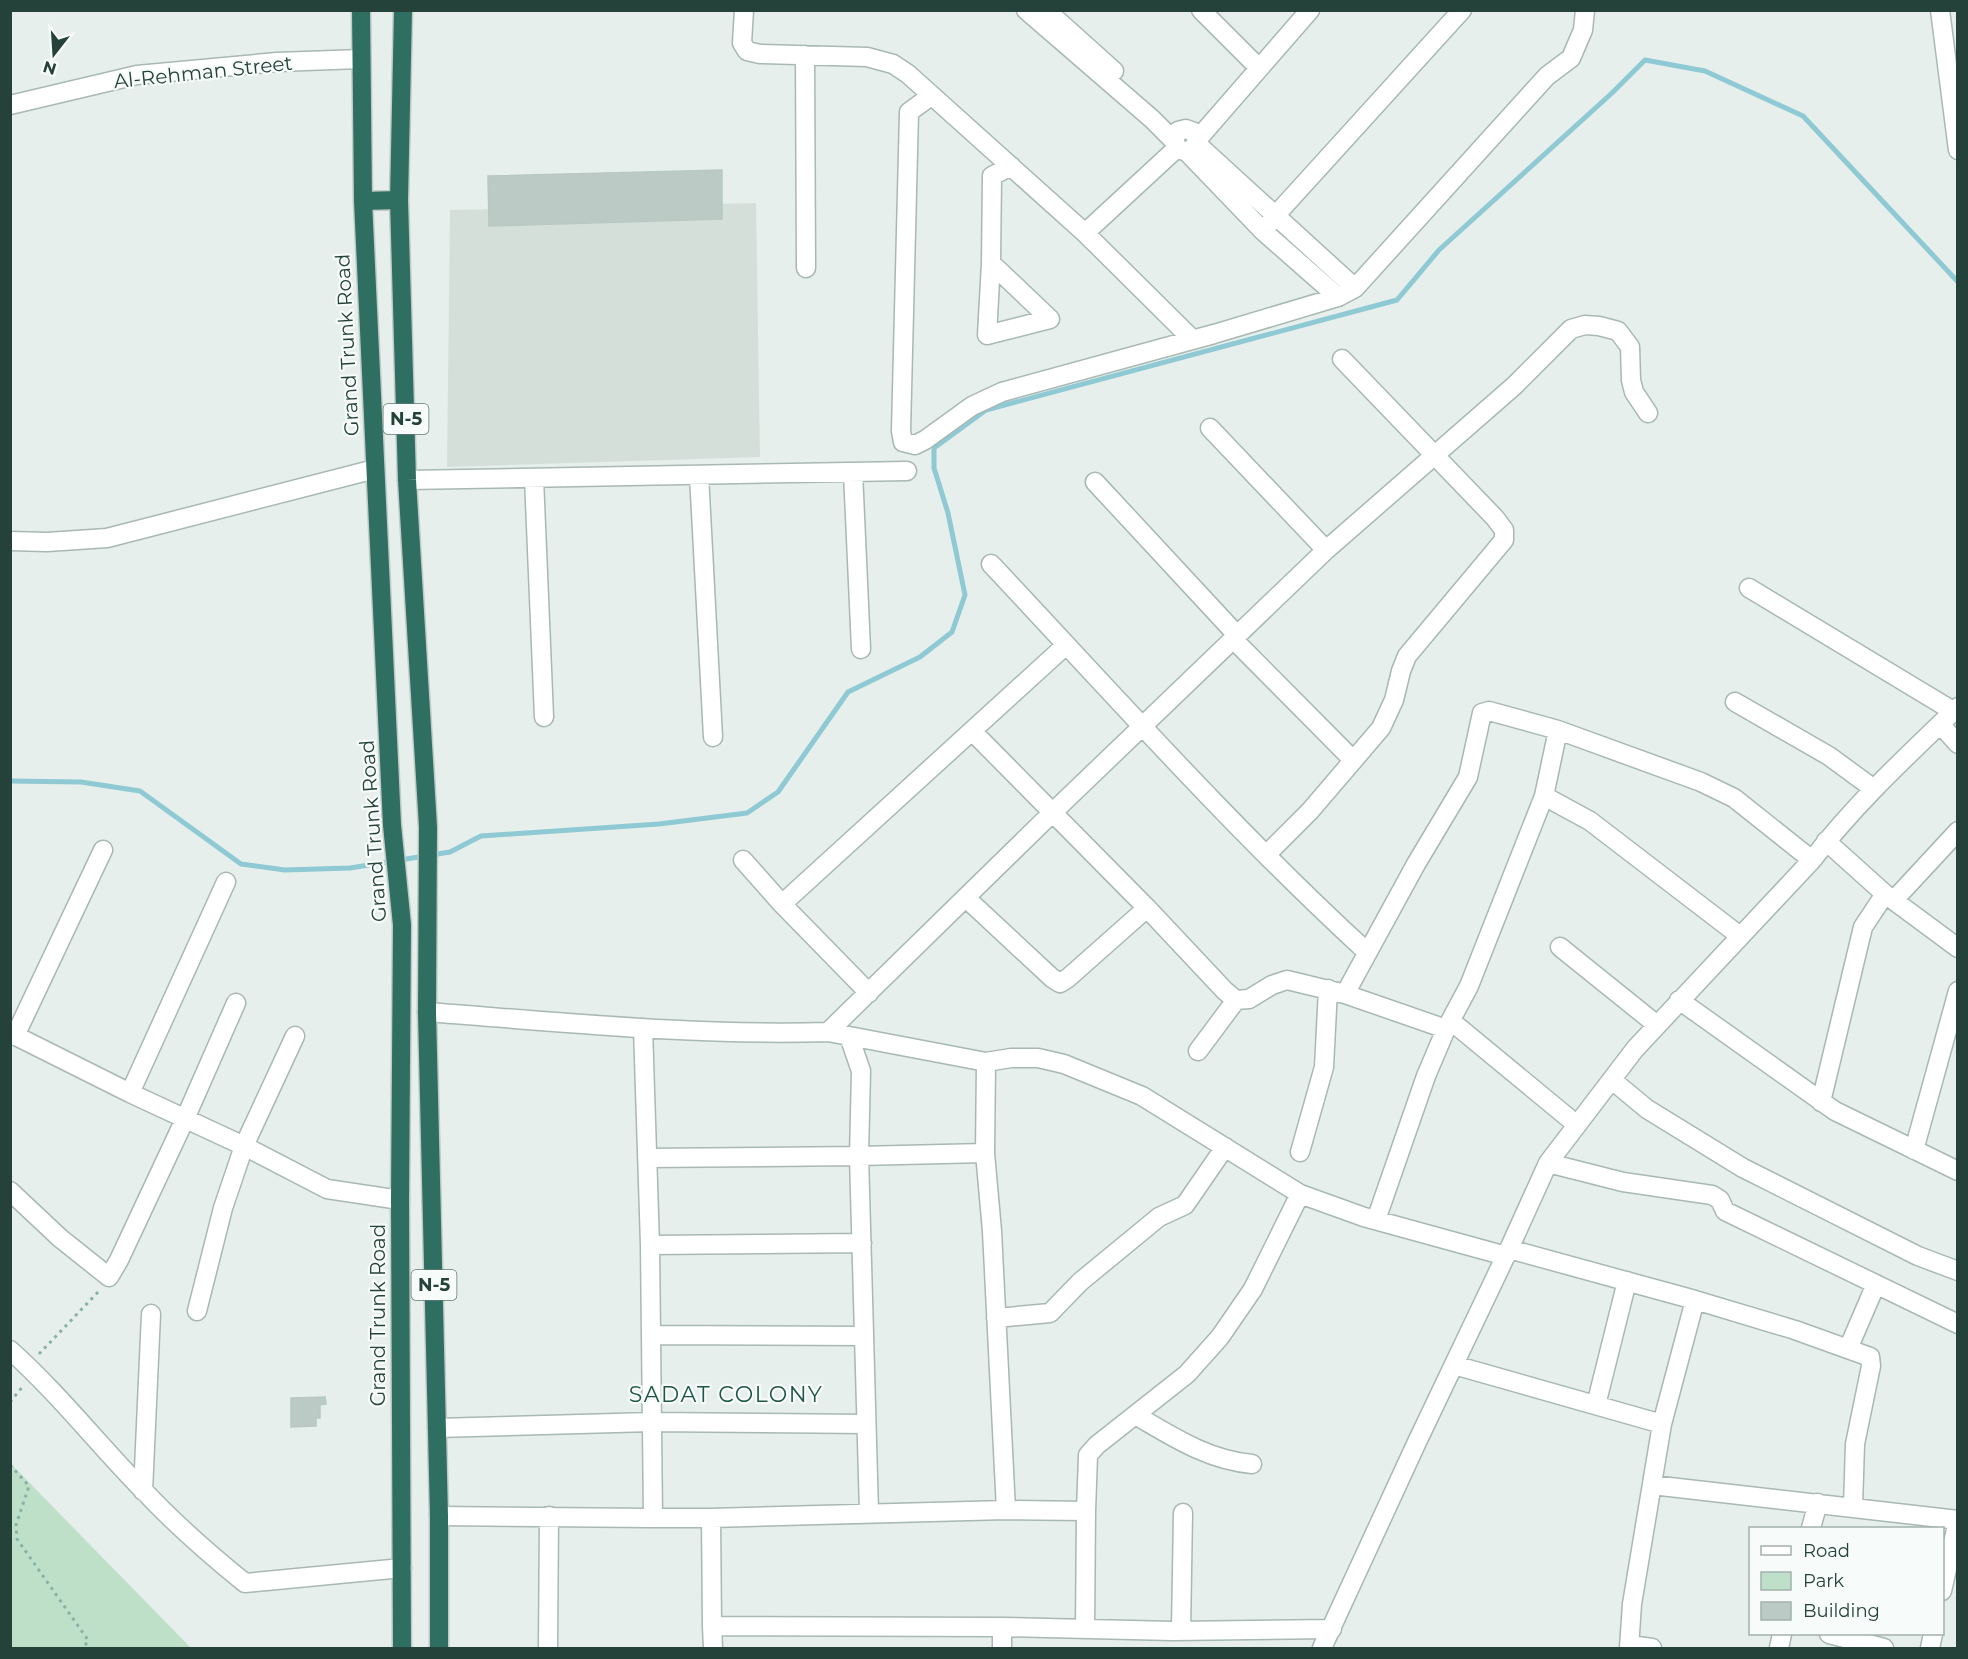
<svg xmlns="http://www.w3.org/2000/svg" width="1968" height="1659" viewBox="0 0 1968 1659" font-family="Montserrat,sans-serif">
  <rect width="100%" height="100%" fill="#e6efeb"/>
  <path fill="#d4dfda" d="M756,203L760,457L447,467L450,210Z"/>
  <path fill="#bfe0c8" d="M10,1464H11L191,1648H11Z"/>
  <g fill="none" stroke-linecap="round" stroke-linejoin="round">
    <path stroke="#8ec9d4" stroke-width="5" d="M10,781L81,782L140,791L241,864L285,870L350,868L450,852L481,836L659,824L747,813L778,792L848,692L920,657L952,632L965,595L948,513L934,468V448L986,410L1397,300L1439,250L1612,93L1645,60L1705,71L1803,116L1958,282"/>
  </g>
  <path fill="#bbcac4" stroke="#b8c9c2" stroke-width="1.5" d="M722,170V219L489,226L488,176Z
    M325,1397L326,1404L320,1405V1418H316V1426L291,1427V1398Z"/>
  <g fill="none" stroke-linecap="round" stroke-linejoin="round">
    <g stroke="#a8b8b2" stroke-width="21">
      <path id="minor" d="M744,10L742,43L747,51L760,54L867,57L893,64L908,74L1085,233L1192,339
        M1026,10L1152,119L1174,141
        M1046,10L1114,71
        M1201,10L1252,61
        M1940,10L1958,150
        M805,55L806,268
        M931,96L909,112L901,431L903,442L915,445L925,440L972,406L1002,392L1214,334L1338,297L1355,288L1547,76L1571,58L1583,30L1585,10
        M10,105L137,75L277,62L361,59
        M1197,140L1194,132L1186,129L1178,131L1174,141C1177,151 1186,154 1194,147L1197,140L1310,10
        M1197,144L1355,288
        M1187,152L1263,231L1338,297
        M1263,231L1275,216L1462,10
        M1085,233L1177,148
        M991,263L1050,319L987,335L991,263L992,176L1011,166
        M1210,428L1326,550
        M853,472L861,649
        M699,475L713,737
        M534,478L544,717
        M407,480L907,471
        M1095,482L1237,635
        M10,541L47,542L107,538L375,469
        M991,564C1114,695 1234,830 1367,952
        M1749,588L1953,711
        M1233,639L1353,760
        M1735,702L1829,756L1874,789
        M1940,724L1958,744
        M972,731L1147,908L1225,991L1236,1000L1249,999L1272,985L1287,980L1345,994L1446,1029
        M1544,796L1590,821L1740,936
        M1826,841L1885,894L1958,948
        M1266,855L1310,811L1381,728L1394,700L1401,671L1407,656L1504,540V530L1495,518L1342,359
        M743,860L782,904L869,993
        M966,898L1052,978L1060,983L1068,978L1147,908
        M1894,900L1958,831
        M782,904L1066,645
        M1560,947L1657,1025
        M1345,994L1416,864L1468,777L1482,713L1489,711L1558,730L1701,782L1734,798L1812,860
        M1679,1000L1835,1111L1958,1171
        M427,1012C560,1022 694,1036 828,1032L1052,813L1326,550L1514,386L1571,329L1585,325L1599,326L1618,331L1630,347L1631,380L1634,392L1648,413
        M1451,1021L1577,1125
        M643,1028L650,1245L653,1518H711L1006,1510L1086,1511L1088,1455L1097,1445L1187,1374L1220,1337L1253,1289L1300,1194
        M828,1032L986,1062L1011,1058H1038L1064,1064L1142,1096L1300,1194L1364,1217L1506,1256
        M10,1033L130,1093L244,1146L327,1189L400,1200
        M15,1036L103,850
        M849,1036L861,1071L859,1156L869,1513
        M1198,1051L1236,1000
        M986,1062L985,1153L992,1231L1006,1510
        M1612,1080L1647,1109L1743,1168L1918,1256L1958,1271
        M130,1093L226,882
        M1821,1102L1863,927L1885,894
        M1914,1150L1958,991
        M1300,1152L1324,1067L1328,989
        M647,1158L859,1156L985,1153
        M1548,1163L1623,1182L1712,1195L1720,1200L1725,1211L1958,1324
        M10,1191L60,1238L109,1277L119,1260L185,1119L236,1003
        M1376,1220L1426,1076L1446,1029L1469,986L1544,796L1558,730
        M650,1245L862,1243
        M1509,1249L1695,1300L1795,1330L1870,1357L1871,1366L1855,1444L1853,1507
        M197,1311L223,1208L244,1146L295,1036
        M996,1318L1050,1313L1080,1282L1159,1217L1185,1205L1225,1147
        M651,1335L864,1336
        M1848,1349L1876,1284
        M10,1350C58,1393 98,1444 143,1490C175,1524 209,1554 245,1583L402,1568
        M1454,1365L1662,1424
        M1596,1405L1627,1281
        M1137,1416C1173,1437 1208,1460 1252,1464
        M437,1428L651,1422L866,1424
        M1652,1485L1958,1520
        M143,1491L151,1314
        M439,1516L653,1518
        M711,1518L712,1626L1002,1627L1173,1631L1332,1629
        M1811,1528L1818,1503
        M1942,1591L1958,1521
        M712,1626L713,1648
        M1085,1629L1086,1511
        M1181,1631L1183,1513
        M1829,1634L1884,1648
        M1630,1645L1652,1648
        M548,1648L549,1516
        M1002,1648V1627
        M1322,1648L1417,1442L1509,1249L1548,1163L1635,1049L1812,860C1855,804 1907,756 1958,707
        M1629,1648L1632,1604L1662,1424L1695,1300
        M1779,1648L1782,1634
        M1930,1648L1933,1634"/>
    </g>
    <g stroke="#c2cac8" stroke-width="21">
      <path id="highway" d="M361,10L363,201L392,825L402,925L400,1200L402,1648
        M403,10L399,200L407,480L428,827L427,1012L439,1516V1648
        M363,201L399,200"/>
    </g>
    <path stroke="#86b3a5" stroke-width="3" stroke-dasharray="3 4.5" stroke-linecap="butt" d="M39,1354L99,1291
      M10,1402L24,1385
      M10,1465L29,1486L16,1525L17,1539L88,1640L84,1648"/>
    <use href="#minor" stroke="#fff" stroke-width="18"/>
    <use href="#highway" stroke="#2f6f62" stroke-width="18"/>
  </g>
  <g text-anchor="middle" stroke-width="4.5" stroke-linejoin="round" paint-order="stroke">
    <g fill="#f7fbf9" stroke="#637a73" stroke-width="1.5">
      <rect x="383.5" y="404" width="45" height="30" rx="4.5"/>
      <rect x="411.5" y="1270" width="45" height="30" rx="4.5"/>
    </g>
    <g font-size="18" font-weight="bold" fill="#24423a">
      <text x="406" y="425">N-5</text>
      <text x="434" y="1291">N-5</text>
    </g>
    <g font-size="20" fill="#24423a" stroke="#f7fbf9">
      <text transform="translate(203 72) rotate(-6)" y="7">Al-Rehman Street</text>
      <text transform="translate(347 345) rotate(-93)" y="7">Grand Trunk Road</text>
      <text transform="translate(373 831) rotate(-94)" y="7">Grand Trunk Road</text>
      <text transform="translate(378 1315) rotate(-90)" y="7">Grand Trunk Road</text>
    </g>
    <g font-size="22" letter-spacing="1.5" fill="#1f5548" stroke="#f7fbf9">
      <text x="726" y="1402">SADAT COLONY</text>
    </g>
  </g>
  <rect width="1968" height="1659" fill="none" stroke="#24423a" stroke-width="24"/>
  <rect x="1749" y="1527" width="195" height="108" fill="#f7fbf9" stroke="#a3b1ad" stroke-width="1.5"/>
  <rect x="1761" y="1546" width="30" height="9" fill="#ffffff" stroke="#a3b1ad" stroke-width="1.5"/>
  <text x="1803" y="1557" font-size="18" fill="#24423a">Road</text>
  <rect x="1761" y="1572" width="30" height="18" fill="#bfe0c8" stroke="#a3b1ad" stroke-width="1.5"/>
  <text x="1803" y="1587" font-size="18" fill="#24423a">Park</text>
  <rect x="1761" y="1602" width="30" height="18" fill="#bbcac4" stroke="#a3b1ad" stroke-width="1.5"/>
  <text x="1803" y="1617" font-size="18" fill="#24423a">Building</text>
  <g transform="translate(54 54) rotate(197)" stroke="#f7fbf9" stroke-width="4.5" paint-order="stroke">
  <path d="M0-4.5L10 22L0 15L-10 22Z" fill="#24423a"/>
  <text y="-9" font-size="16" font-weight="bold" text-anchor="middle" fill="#24423a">N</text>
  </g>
</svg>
